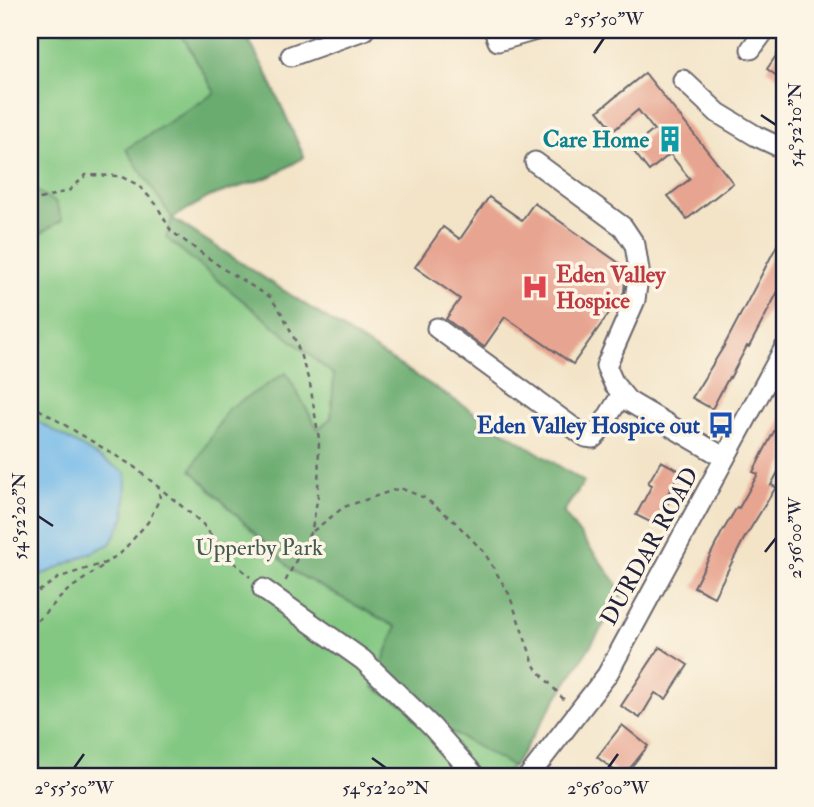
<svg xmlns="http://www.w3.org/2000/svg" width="814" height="807" viewBox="0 0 814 807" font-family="'IM FELL Double Pica',serif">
  <rect width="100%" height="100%" fill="#fcf5e5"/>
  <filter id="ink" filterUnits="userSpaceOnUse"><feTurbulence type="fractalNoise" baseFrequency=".0143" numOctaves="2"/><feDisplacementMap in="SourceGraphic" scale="14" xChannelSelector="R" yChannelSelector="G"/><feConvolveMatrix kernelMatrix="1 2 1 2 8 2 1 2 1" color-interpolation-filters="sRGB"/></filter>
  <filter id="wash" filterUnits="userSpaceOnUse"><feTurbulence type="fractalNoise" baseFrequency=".00686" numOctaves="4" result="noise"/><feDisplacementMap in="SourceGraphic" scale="28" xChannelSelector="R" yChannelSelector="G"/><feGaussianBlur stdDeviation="1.57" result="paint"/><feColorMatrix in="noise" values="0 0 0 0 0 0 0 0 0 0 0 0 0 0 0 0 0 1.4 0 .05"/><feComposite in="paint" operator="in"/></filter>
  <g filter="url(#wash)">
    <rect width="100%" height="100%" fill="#f3e4c8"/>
    <path fill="#83c882" stroke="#52755e" stroke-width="2" d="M30,30H243L267,74L304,157L272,176L211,196L172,218L355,337L584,482L563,512L624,593L504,777H30Z"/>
    <path fill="#6aac70" stroke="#466756" stroke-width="2" d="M179,30H243L267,74L304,157L272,176L211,196L172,218L355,337L584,482L563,512L624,593L513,767L373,687L396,627L294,572L191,470L228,409L286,373L318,429L331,418L334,375L166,238L172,218L126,149L215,93Z
      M35,190L56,203L62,220L30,240V192Z"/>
    <path fill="#72b9e9" stroke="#4a6e92" stroke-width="2" d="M30,417L126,473L125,517L110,544L47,573L30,576Z"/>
    <g id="blocks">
      <path fill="#e7a591" d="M784,44V81L767,69Z
        M645,73L733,183L687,219L668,196L690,179L670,154L649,171L631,148L654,130L638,110L614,130L598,111Z
        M489,197L522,220L534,203L626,268L624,292L573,364L505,317L484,347L446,319L460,299L415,267L443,227L460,239Z
        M784,232V280L749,347L747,346L730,378L729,377L712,409L692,398L724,346Z
        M784,412V461L771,485L776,487L744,539L714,597L694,587L721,534L737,507L739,508L758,474L753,472Z
        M661,461L680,471L664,501L668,503L656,525L636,515L652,485L648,483Z
        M660,647L688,665L666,699L655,693L640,718L621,706Z
        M622,725L648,746L623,777L597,757Z"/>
    </g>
  </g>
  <g filter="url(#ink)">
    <use href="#blocks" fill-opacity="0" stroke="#6b666c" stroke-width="2"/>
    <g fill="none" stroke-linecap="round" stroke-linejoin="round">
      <g stroke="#6b666c" stroke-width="23">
        <path id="minor" d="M494,30L498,41L536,30
          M751,49L765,30
          M291,56L364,30
          M683,80L718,113L756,136L784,149
          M535,162L623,227L635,245L639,270L635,300L606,366L614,384L628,401L725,458
          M437,328L586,437L593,438L597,434L622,394
          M263,589L363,660L432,727L476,777
          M528,777L607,675L784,349"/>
      </g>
      <path stroke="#6b666c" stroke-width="2.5" stroke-dasharray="5 5" stroke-linecap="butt" d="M30,202L70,190L86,175L120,176L138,185L156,204L171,231L225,270L270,297L283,315L296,342L310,384L319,439L318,495L312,529L284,584
        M30,404L133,466L202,523L226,555L250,577
        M313,531L344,507L400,488L425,498L454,521L484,552L509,594L535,667L566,702
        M30,597L60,577L105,563L121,553L148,522L160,498L158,487
        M30,628L67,591L104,565"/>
      <use href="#minor" stroke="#fff" stroke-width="19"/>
    </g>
  </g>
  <path fill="none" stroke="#22223b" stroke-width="2.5" d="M594,53L604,38M761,115L776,125M38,516L53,526M765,552L776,538M372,758L386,768M74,768L84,754M608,768L618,754"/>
  <defs>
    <g id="building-bare" transform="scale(2.1)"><path d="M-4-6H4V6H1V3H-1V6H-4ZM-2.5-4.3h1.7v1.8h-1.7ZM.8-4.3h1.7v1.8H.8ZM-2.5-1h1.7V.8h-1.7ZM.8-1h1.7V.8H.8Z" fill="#0f9aa8" stroke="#fcf5e5" stroke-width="2.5" paint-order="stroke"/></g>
    <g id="hospital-bare" transform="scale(2.1)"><path d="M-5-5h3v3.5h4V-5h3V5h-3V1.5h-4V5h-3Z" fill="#e0444e" stroke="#fcf5e5" stroke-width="2.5" paint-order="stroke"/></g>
    <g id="bus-bare" transform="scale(2.1)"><path d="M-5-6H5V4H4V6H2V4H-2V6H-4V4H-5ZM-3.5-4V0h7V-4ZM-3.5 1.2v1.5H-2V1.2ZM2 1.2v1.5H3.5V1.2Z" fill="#1a4fb4" stroke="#fcf5e5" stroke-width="2.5" paint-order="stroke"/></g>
  </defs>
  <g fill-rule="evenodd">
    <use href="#building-bare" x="670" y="139"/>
    <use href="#hospital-bare" x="535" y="287"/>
    <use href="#bus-bare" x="721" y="425"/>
  </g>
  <g text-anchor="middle" stroke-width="7" stroke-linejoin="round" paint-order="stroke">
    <g font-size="23" font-weight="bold" fill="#0d838f" stroke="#fcf5e5" text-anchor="end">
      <text x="649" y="147">Care Home</text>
    </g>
    <g font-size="23" font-weight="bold" fill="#be3a42" stroke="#fcf5e5" text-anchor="start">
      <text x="556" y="282">Eden Valley<tspan x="556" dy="26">Hospice</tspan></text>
    </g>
    <g font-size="23" font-weight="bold" fill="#164399" stroke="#fcf5e5" text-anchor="end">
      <text x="700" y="433">Eden Valley Hospice out</text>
    </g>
    <g font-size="23" fill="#22223b" stroke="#fcf5e5">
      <text transform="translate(649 546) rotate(-61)" y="8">DURDAR ROAD</text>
    </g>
    <g font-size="23" fill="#445c54" stroke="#fcf5e5">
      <text x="259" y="555">Upperby Park</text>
    </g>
  </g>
  <rect width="814" height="807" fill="none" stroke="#fcf5e5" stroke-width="77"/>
  <rect x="38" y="38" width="738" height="730" fill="none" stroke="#22223b" stroke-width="2.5"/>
  <g font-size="18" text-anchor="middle" fill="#22223b">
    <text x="604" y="25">2°55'50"W</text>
    <text transform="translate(795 125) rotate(-90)" y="6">54°52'10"N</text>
    <text transform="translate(19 516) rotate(-90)" y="6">54°52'20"N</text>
    <text transform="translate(795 538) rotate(-90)" y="6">2°56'00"W</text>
    <text x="74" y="794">2°55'50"W</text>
    <text x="386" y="794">54°52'20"N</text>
    <text x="608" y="794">2°56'00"W</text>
  </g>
</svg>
